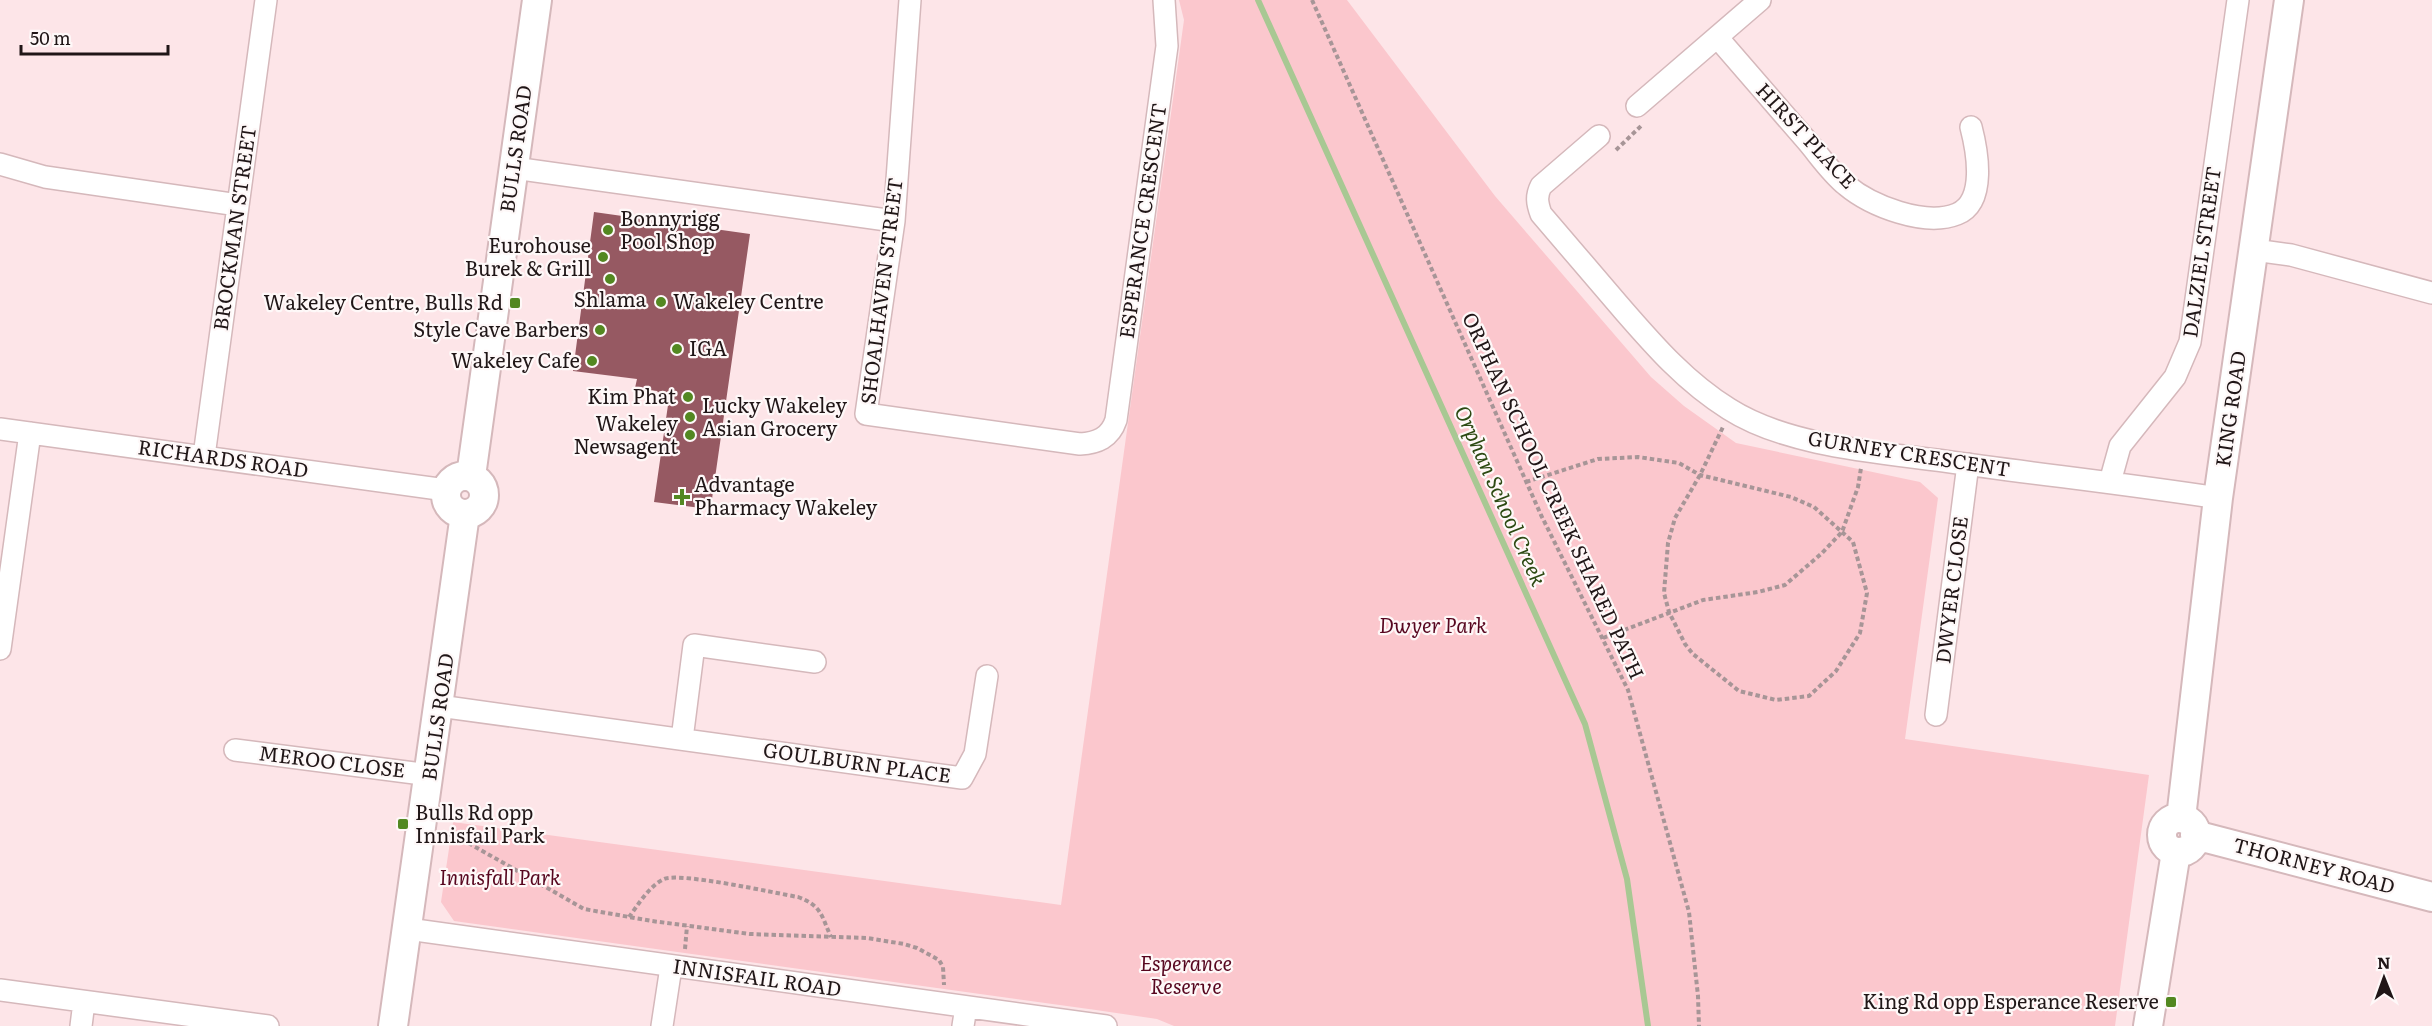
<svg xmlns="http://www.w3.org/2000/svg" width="2432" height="1026" viewBox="0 0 2432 1026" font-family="Literata,serif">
  <rect width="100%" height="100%" fill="#fde5e8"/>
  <path fill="#fbc7cd" d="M1179,0H1347L1495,196L1651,377L1684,406L1736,443L1920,482L1938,498L1905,739L2149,775L2115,1026H1174L1157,1019L1096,1010L454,921L441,902L453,822L1061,905L1184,20Z"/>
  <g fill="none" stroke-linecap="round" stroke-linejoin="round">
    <path stroke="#a8c893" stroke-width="6" d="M1258,0L1585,724L1627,879L1648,1026"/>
  </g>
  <path fill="#965962" d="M594,212L750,234L712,499L701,508L654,502L668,405L657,391L635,388L637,379L573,371Z"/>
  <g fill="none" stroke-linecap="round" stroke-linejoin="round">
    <g stroke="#d5b8bb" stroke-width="24">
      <path id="street" d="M910,0L894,221L866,414L1080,444C1097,443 1110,438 1116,420L1167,46L1164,0
        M1717,37C1747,72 1777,106 1807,141C1819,155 1831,173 1846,185C1871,206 1925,227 1957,214C1987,202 1977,150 1971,127
        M1637,106L1760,0
        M1599,136L1541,186C1536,196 1537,203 1541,214C1567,244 1592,274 1618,304C1652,343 1684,381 1729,409C1787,446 1877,452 1944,461C2035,474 2127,484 2218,498
        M0,164L45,177L238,205
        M514,168L894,221
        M2254,250L2291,255L2432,293
        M0,429L446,490
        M204,456L266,0
        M2110,482L2120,446L2175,377L2190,342L2238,0
        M0,649L30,433
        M439,706L962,778L975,754L987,676
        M1936,715L1968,464
        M682,739L694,645L815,662
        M235,750L430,775
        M408,929L1106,1026
        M0,990L268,1026
        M81,1026L84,1002
        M662,1026L671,967
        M963,1026L966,1007"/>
    </g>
    <g stroke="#d5b8bb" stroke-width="32">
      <path id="secondary" d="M446 495a19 19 0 1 1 38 0a19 19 0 1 1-38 0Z
        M471,476L537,0
        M2181,818L2218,498L2289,0
        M2162 835a17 17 0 1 1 34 0a17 17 0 1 1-34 0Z
        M2195,835L2432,897
        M393,1026L465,514
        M2148,1026L2176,852"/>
    </g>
    <path stroke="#a79597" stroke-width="4" stroke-dasharray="4.5 3" stroke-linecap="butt" d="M1312,0L1541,515L1628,690L1689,912L1698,996L1699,1026
      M1616,150L1641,126
      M1526,482L1598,459L1638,457L1679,463L1700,475L1791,497L1814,507L1853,542L1867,593L1860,633L1836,671L1809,696L1776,700L1739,691L1693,654L1685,644L1669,612L1664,593L1668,543L1675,518L1700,475L1723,427
      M1603,638L1703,600L1758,592L1785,585L1821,554L1842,532L1858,487L1861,468
      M448,834L458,837L584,909L652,921L750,934L867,938L904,944L917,948L939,960L943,967L944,985
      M629,917C638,905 649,886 664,879C680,872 775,893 798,897C822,906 821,915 831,937
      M685,949L687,926"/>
    <use href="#street" stroke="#fff" stroke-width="21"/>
    <use href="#secondary" stroke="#fff" stroke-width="28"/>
  </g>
  <g fill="#538821" stroke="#fef8f8" stroke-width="2">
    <circle cx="608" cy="230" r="6"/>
    <circle cx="603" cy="257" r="6"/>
    <circle cx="610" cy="279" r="6"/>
    <circle cx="661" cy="302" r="6"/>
    <rect x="509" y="297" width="12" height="12" rx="3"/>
    <circle cx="600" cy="330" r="6"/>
    <circle cx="677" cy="349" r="6"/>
    <circle cx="592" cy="361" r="6"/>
    <circle cx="688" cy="397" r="6"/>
    <circle cx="690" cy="417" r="6"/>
    <circle cx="690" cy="435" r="6"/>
    <path d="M679 488h6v6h6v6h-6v6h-6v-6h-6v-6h6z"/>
    <rect x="397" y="818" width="12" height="12" rx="3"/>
    <rect x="2165" y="996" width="12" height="12" rx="3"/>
  </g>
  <g text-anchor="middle" stroke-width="4.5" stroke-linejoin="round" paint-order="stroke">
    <g font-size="20" fill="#201617" stroke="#fef8f8">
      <text transform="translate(1806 136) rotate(47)" y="7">HIRST PLACE</text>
      <text transform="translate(516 149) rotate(-82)" y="7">BULLS ROAD</text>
      <text transform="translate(1143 221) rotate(-82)" y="7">ESPERANCE CRESCENT</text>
      <text transform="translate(235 228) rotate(-82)" y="7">BROCKMAN STREET</text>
      <text transform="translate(2202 252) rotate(-82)" y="7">DALZIEL STREET</text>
      <text transform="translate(882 291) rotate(-83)" y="7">SHOALHAVEN STREET</text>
      <text transform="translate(2231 409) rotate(-82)" y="7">KING ROAD</text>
      <text transform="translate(1909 454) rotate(9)" y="7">GURNEY CRESCENT</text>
      <text transform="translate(223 459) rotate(8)" y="7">RICHARDS ROAD</text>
      <text transform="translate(1553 496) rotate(65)" y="7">ORPHAN SCHOOL CREEK SHARED PATH</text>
      <text transform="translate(1952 590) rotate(-83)" y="7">DWYER CLOSE</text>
      <text transform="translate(438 717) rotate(-82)" y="7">BULLS ROAD</text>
      <text transform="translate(332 762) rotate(7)" y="7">MEROO CLOSE</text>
      <text transform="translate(857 763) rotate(8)" y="7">GOULBURN PLACE</text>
      <text transform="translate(2314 866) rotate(15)" y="7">THORNEY ROAD</text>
      <text transform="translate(757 978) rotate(8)" y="7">INNISFAIL ROAD</text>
    </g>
    <g font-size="20" fill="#201617" stroke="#fef8f8" text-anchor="end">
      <text x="620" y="226" text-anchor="start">Bonnyrigg<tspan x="620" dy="23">Pool Shop</tspan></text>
      <text x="591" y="253">Eurohouse<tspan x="591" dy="23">Burek &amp; Grill</tspan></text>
      <text x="610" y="307" text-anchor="middle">Shlama</text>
      <text x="673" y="309" text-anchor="start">Wakeley Centre</text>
      <text x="503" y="310">Wakeley Centre, Bulls Rd</text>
      <text x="588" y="337">Style Cave Barbers</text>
      <text x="689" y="356" text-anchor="start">IGA</text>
      <text x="580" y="368">Wakeley Cafe</text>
      <text x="676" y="404">Kim Phat</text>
      <text x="702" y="413" text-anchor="start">Lucky Wakeley<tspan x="702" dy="23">Asian Grocery</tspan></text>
      <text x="678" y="431">Wakeley<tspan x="678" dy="23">Newsagent</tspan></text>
      <text x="694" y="492" text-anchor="start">Advantage<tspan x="694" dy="23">Pharmacy Wakeley</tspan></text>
      <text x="415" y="820" text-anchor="start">Bulls Rd opp<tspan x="415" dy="23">Innisfail Park</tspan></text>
      <text x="2159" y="1009">King Rd opp Esperance Reserve</text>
    </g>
    <g font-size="20" font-style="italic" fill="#57061f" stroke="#fef8f8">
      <text x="1433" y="633">Dwyer Park</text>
      <text x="500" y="885">Innisfall Park</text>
      <text x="1186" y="971">Esperance<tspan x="1186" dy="23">Reserve</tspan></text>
    </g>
    <g font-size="21" font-style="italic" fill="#2d4a13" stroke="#fef8f8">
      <text transform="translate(1500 496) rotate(66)" y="7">Orphan School Creek</text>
    </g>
  </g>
  <g transform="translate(2384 978) rotate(359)" stroke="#fef8f8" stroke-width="4.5" paint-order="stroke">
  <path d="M0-4.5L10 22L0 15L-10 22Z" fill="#201617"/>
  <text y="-9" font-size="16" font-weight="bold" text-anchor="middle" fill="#201617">N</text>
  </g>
  <path d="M21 45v9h147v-9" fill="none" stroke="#201617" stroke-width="3"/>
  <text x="30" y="45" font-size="18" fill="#201617" stroke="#fef8f8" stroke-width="4.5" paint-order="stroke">50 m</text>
</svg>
